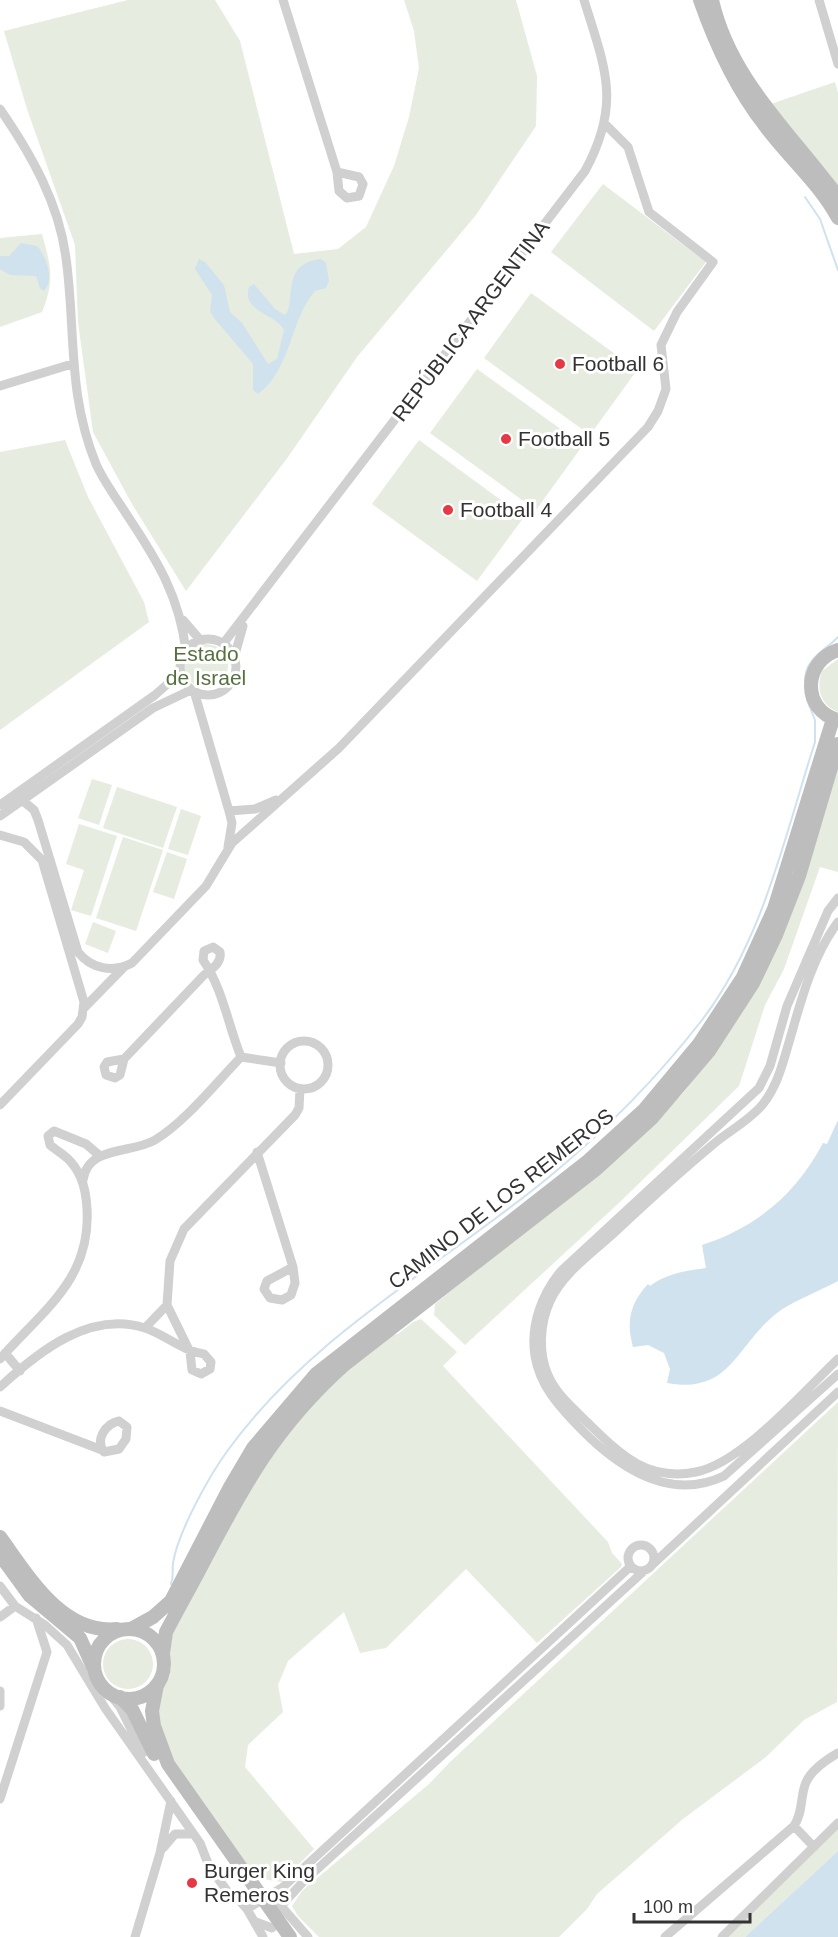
<svg xmlns="http://www.w3.org/2000/svg" width="838" height="1937" viewBox="0 0 838 1937" font-family="Arial,sans-serif">
  <rect width="100%" height="100%" fill="#fff"/>
  <path fill="#e6ecdf" d="M128,0H215L240,41L294,254L338,249L366,227L394,166L409,117L419,68L414,31L404,0H516L537,76L536,126L476,215L357,357L288,457L186,591L132,504L93,432L78,322L75,245L27,109L4,31Z
    M835,82L838,93V191L768,105Z
    M603,184L706,262L654,331L551,252Z
    M42,234C51,267 55,280 42,312L0,327V238Z
    M531,293L637,370L590,435L484,358Z
    M477,369L583,445L536,510L430,433Z
    M65,440L88,497L144,602L149,622L0,730V452Z
    M419,440L524,517L477,581L372,504Z
    M184 666a22 22 0 1 1 44 0a22 22 0 1 1-44 0Z
    M838,659V712C820,705 816,688 822,671Z
    M838,760V872L820,867L784,969L765,1005L739,1086L621,1201L465,1345L434,1315L435,1304L636,1141L683,1093L718,1046L745,1005Z
    M92,779L112,785L99,825L78,818Z
    M117,787L177,807L163,848L103,828Z
    M181,809L201,816L188,855L168,849Z
    M79,824L117,836L91,916L71,910L84,870L66,864Z
    M123,837L163,850L136,931L96,918Z
    M167,852L187,859L174,899L153,892Z
    M93,922L116,931L108,953L85,944Z
    M421,1319L457,1352L443,1366L608,1542L612,1553L622,1564L621,1567L537,1643L466,1569L386,1648L360,1653L344,1612L288,1661L278,1685L283,1712L248,1745L245,1767L314,1849L281,1882L258,1878L200,1805L172,1763L156,1716L161,1690L169,1678L171,1667L168,1645L171,1627L253,1477L279,1440L341,1374L388,1336L398,1334L413,1322Z
    M838,1402L837,1702L804,1720L766,1757L683,1819L597,1894L587,1909L559,1937H319L298,1916L292,1906L302,1891L429,1784L450,1762Z
    M103 1664a25 25 0 1 1 50 0a25 25 0 1 1-50 0Z
    M838,1827V1851L745,1937H725Z"/>
  <path fill="#cfe2ee" d="M21,243L37,246C46,256 55,280 44,291L40,288L36,276L10,275L0,269V256H9Z
    M199,259L205,262L224,285L230,312L242,323L268,364L277,359L284,330C277,314 241,312 249,287L254,284L275,309L285,315C297,304 279,263 321,259L326,263L329,281L326,288L315,291C289,321 292,369 258,394L253,390V364L214,318L210,311L212,295L195,269Z
    M838,1120V1281C819,1291 798,1299 781,1310C736,1342 733,1395 667,1383L670,1369L664,1353L648,1345L633,1347C626,1322 630,1303 648,1284L650,1286C667,1273 686,1271 706,1268L702,1245C756,1228 797,1193 823,1143L827,1144Z
    M838,1851V1937H745Z"/>
  <g fill="none" stroke-linecap="round" stroke-linejoin="round">
    <path stroke="#cfe2ee" stroke-width="2" d="M805,197L820,219L838,270
      M805,682C804,659 825,651 838,637
      M171,1584C174,1576 172,1571 173,1563C178,1532 209,1476 228,1450C312,1334 441,1266 549,1177C606,1130 657,1078 702,1020C764,938 784,838 815,742V720L807,700"/>
    <path stroke="#d0d0d0" stroke-width="9" d="M283,0L337,172L339,191L347,198L359,196L363,184L359,177L337,172
      M819,0L838,64
      M0,109C31,154 59,203 66,258C76,331 67,393 96,464C104,482 117,499 127,515C157,560 180,597 186,652
      M0,386L72,364
      M183,620L201,641
      M180 667a28 28 0 1 1 56 0a28 28 0 1 1-56 0Z
      M223,644L585,171C622,103 605,68 584,0
      M234,658L243,626
      M194,691L229,811
      M23,801L34,810L38,820L78,952C91,969 113,973 132,963L206,886L232,843L339,748L648,427L658,411L666,389L661,345L677,312L713,262L649,212L628,147L605,124
      M0,805L155,695L181,672
      M0,816L153,708L191,690
      M0,835L24,842L42,860L84,1002L82,1017L78,1024L0,1105
      M228,847L232,823L229,811L255,809L276,800
      M838,898L828,911L787,1006L770,1066L759,1088L561,1271C542,1294 530,1325 535,1356C540,1385 557,1404 577,1425C615,1465 667,1503 724,1476L838,1374
      M838,922C813,955 801,1000 790,1039C783,1062 778,1085 763,1104C751,1119 731,1130 716,1142C681,1171 647,1202 614,1233C591,1254 563,1273 550,1301C540,1323 538,1353 548,1375C556,1394 572,1407 587,1422C619,1453 646,1482 696,1472C742,1463 803,1392 838,1359
      M83,1009L124,967
      M280 1065a24 24 0 1 1 48 0a24 24 0 1 1-48 0Z
      M124,1059L107,1062L104,1067L106,1075L115,1078L120,1075L124,1059L204,975C212,969 222,963 220,952L213,947L204,951L203,960C223,989 228,1025 241,1057L281,1063
      M257,1152L293,1267L295,1283L291,1295L282,1300L270,1298L264,1289L267,1281L293,1267
      M83,1180C88,1145 132,1154 155,1140C185,1122 216,1083 241,1057
      M167,1305L170,1261L184,1229L295,1115L299,1108L300,1089
      M5,1353L20,1371
      M0,1359C42,1311 91,1280 87,1209C86,1192 83,1176 71,1162C65,1155 57,1151 50,1145L48,1136L54,1131L86,1144L100,1156
      M0,1387C38,1352 90,1310 145,1328C166,1335 182,1351 204,1354L211,1362L210,1369L201,1374L192,1370L190,1352L167,1305L145,1328
      M0,1411L102,1450
      M119,1421L127,1427L126,1439L119,1449L104,1452C95,1440 105,1424 119,1421Z
      M628 1558a13 13 0 1 1 26 0a13 13 0 1 1-26 0Z
      M652,1565L838,1392
      M0,1586L15,1606L45,1625L67,1645L105,1708L200,1843L209,1866L230,1895L237,1898L247,1909L263,1937
      M0,1617L15,1606
      M0,1691V1706
      M107,1691L120,1707L143,1753
      M0,1799L47,1652L36,1618
      M794,1826C803,1812 800,1800 805,1785C809,1772 826,1760 838,1753
      M163,1848L175,1834H192
      M277,1905L281,1906L308,1937
      M281,1906L302,1883L645,1570
      M247,1909L283,1887L631,1566
      M256,1922L272,1928
      M135,1937L160,1853L171,1801
      M665,1937L794,1826L814,1847
      M722,1937L838,1823"/>
    <path stroke="#bdbdbd" stroke-width="14" d="M700,0C716,46 736,89 766,127C789,158 819,183 838,218
      M712,0C730,80 792,134 838,197
      M838,650C803,661 801,710 838,720
      M0,1537C28,1575 62,1635 117,1629
      M0,1555L30,1596L80,1638L93,1667
      M133,1628L153,1617L171,1601L230,1487L253,1448L316,1374L588,1161L644,1110L699,1044L743,977L774,909L833,719
      M94 1664a35 35 0 1 1 70 0a35 35 0 1 1-70 0Z
      M163,1653L166,1632C178,1609 191,1586 203,1563C245,1483 276,1426 344,1365L595,1170L652,1118L709,1051L753,983L776,935L799,876L838,744
      M157,1685L152,1711L154,1726L168,1764L290,1937
      M120,1697L132,1709L154,1754"/>
  </g>
  <g fill="#e63946" stroke="#fff" stroke-width="2">
    <circle cx="560" cy="364" r="6"/>
    <circle cx="506" cy="439" r="6"/>
    <circle cx="448" cy="510" r="6"/>
    <circle cx="192" cy="1883" r="6"/>
  </g>
  <g text-anchor="middle" stroke-width="6" stroke-linejoin="round" paint-order="stroke">
    <g font-size="21" fill="#333" stroke="#fff">
      <text transform="translate(471 321) rotate(-53)" y="7">REPÚBLICA ARGENTINA</text>
      <text transform="translate(501 1199) rotate(-38)" y="7">CAMINO DE LOS REMEROS</text>
    </g>
    <g font-size="21" fill="#333" stroke="#fff" text-anchor="start">
      <text x="572" y="371">Football 6</text>
      <text x="518" y="446">Football 5</text>
      <text x="460" y="517">Football 4</text>
      <text x="204" y="1878">Burger King<tspan x="204" dy="24">Remeros</tspan></text>
    </g>
    <g font-size="21" fill="#56703f" stroke="#fff">
      <text x="206" y="661">Estado<tspan x="206" dy="24">de Israel</tspan></text>
    </g>
  </g>
  <path d="M634 1913v9h116v-9" fill="none" stroke="#333333" stroke-width="3"/>
  <text x="643" y="1913" font-size="18" fill="#333333" stroke="#ffffff" stroke-width="4.5" paint-order="stroke">100 m</text>
</svg>
